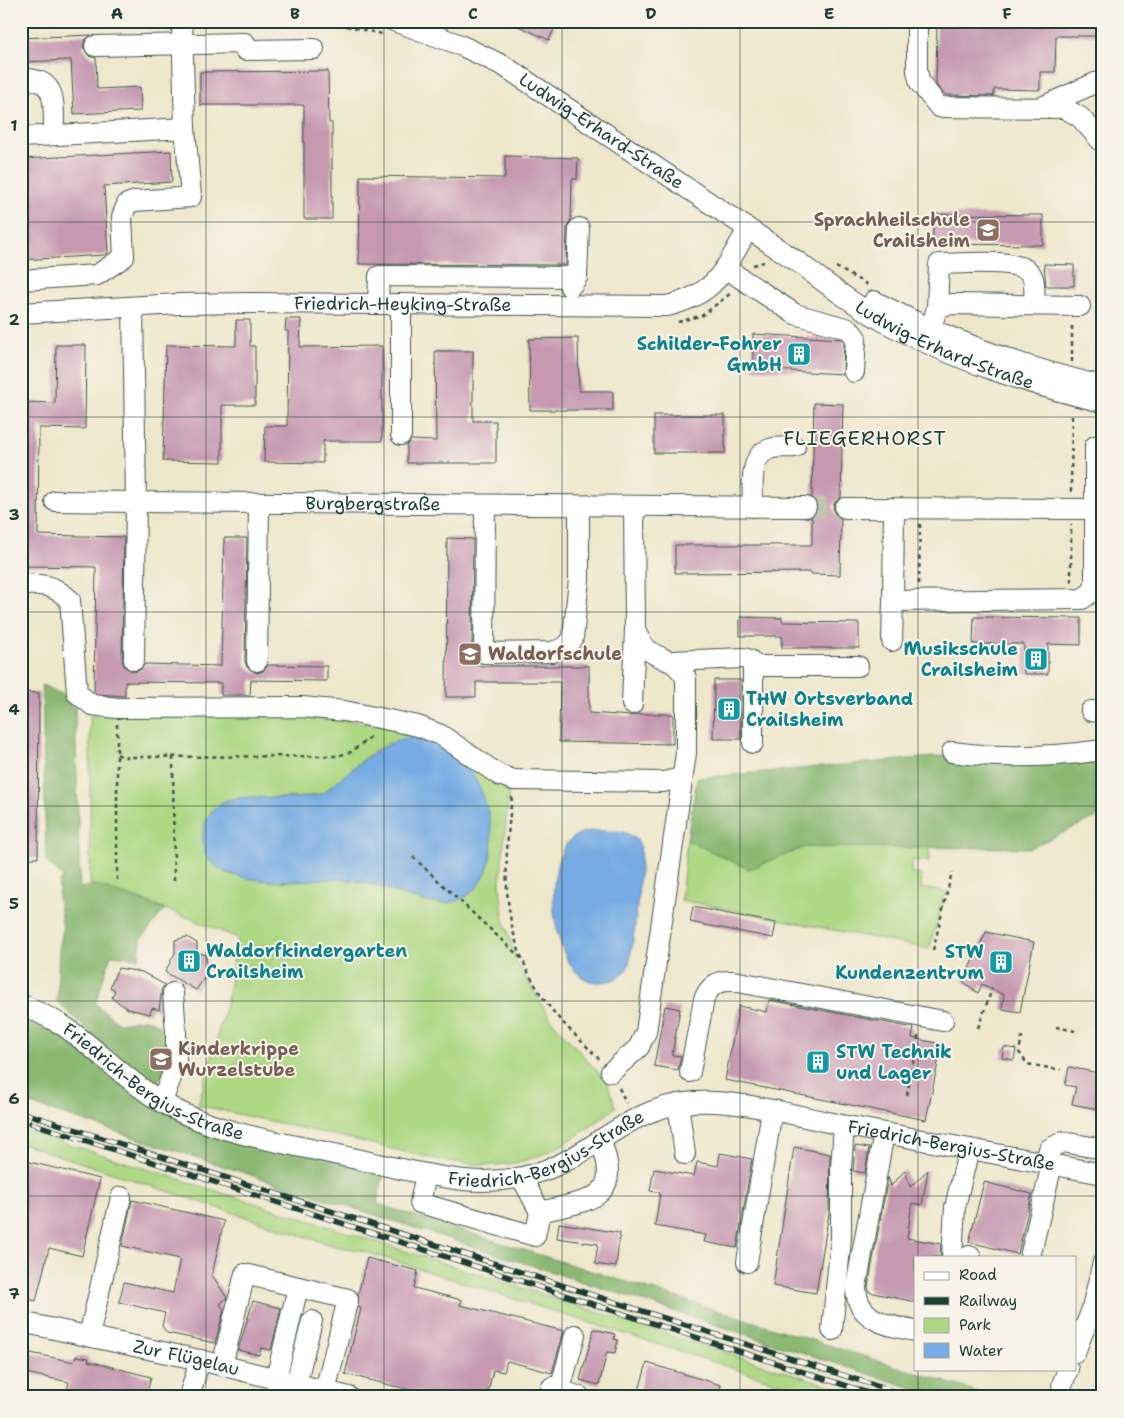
<svg xmlns="http://www.w3.org/2000/svg" width="1124" height="1418" viewBox="0 0 1124 1418" font-family="'Shantell Sans',sans-serif">
  <rect width="100%" height="100%" fill="#f7f3e8"/>
  <filter id="ink" filterUnits="userSpaceOnUse"><feTurbulence type="fractalNoise" baseFrequency=".02" numOctaves="2"/><feDisplacementMap in="SourceGraphic" scale="10" xChannelSelector="R" yChannelSelector="G"/><feConvolveMatrix kernelMatrix="1 2 1 2 8 2 1 2 1" color-interpolation-filters="sRGB"/></filter>
  <filter id="wash" filterUnits="userSpaceOnUse"><feTurbulence type="fractalNoise" baseFrequency=".0096" numOctaves="4" result="noise"/><feDisplacementMap in="SourceGraphic" scale="20" xChannelSelector="R" yChannelSelector="G"/><feGaussianBlur stdDeviation="1.12" result="paint"/><feColorMatrix in="noise" values="0 0 0 0 0 0 0 0 0 0 0 0 0 0 0 0 0 1.4 0 .05"/><feComposite in="paint" operator="in"/></filter>
  <g filter="url(#wash)">
    <rect width="100%" height="100%" fill="#eee7cc"/>
    <path fill="#aed884" stroke="#668a5c" fill-rule="evenodd" d="M290,714L404,728L500,782L509,791L500,884L503,916L517,963L552,1021L607,1082L616,1107C586,1131 553,1155 514,1163C473,1171 409,1153 368,1143C312,1129 255,1119 198,1105L226,1005L238,938L143,900L90,884V716ZM389,742L467,896L449,903L431,902L363,882L336,878L277,882L226,873L223,802L246,799L303,797L322,794L371,753Z
      M687,840L749,869L805,847L930,848L929,862L913,860L911,873L922,875L921,888L946,892L929,949L681,900Z
      M21,1129L866,1397H823L360,1250L337,1247L21,1143Z"/>
    <path fill="#8ab872" stroke="#547a53" d="M42,685L64,695L75,708L80,888L95,885L165,909L141,939L139,958L111,955L95,1004L119,1023L145,1019L159,1025L167,1037V1067L156,1085L93,1036L57,1001L59,949L63,929L58,897L59,882L63,877L46,861Z
      M1103,754V814L1030,848L805,847L749,869L687,840L697,778L955,755Z
      M21,1014L58,1029L108,1075L158,1106L384,1171L377,1204L994,1397H940L21,1101Z"/>
    <path fill="#76abe3" stroke="#4a748c" d="M408,737C428,738 448,745 462,760C495,794 512,888 450,903C426,908 387,887 363,882C345,878 328,879 310,880C276,882 195,886 203,832C204,821 212,807 223,802C251,790 291,805 320,794C328,791 335,783 341,778C363,760 381,745 408,737Z
      M620,831C629,834 637,836 640,846C643,859 633,953 628,967C623,979 607,983 596,982C550,979 539,859 575,836C587,828 606,832 620,831Z"/>
    <g id="blocks">
      <path fill="#c699b1" d="M508,21H542L555,27L549,40Z
        M937,21H1103V36H1056L1055,72H1040V90L994,89V96L945,95L936,85Z
        M91,35L85,40L83,47L89,56L96,58L97,89L140,87L141,111L74,114L71,60L21,62V38Z
        M328,71L329,123H332V219H304V105H200V72Z
        M171,151L172,182L104,186L108,253L105,255L21,260V159Z
        M505,156L578,158L577,179H572L571,219L567,228L566,265L359,264L360,176L505,178Z
        M933,214L1043,215V245L933,244Z
        M1044,264L1074,265V286H1046Z
        M286,319H301L300,347L382,346V441H323V463L264,462L265,426H287L288,331H285Z
        M236,320H250V346H255V405H222V462L163,461L166,345L236,346Z
        M753,334L842,339L844,342L843,374L753,369Z
        M578,338L579,391H613V410H530L529,339Z
        M56,345H86L85,429L39,428L38,535L124,537L122,660L124,666L134,672L140,670L145,664L221,666L224,538H247L245,661L247,667L257,673L263,671L268,665L327,666V681L251,680L250,695H221V683L125,682V696L97,694L94,691L96,567L21,566V402L55,403Z
        M435,351H473V421H496V463H407V445L411,440L436,441Z
        M814,403L843,404L841,497L835,502L833,507L835,514L841,519L840,575L811,574V572L675,573V545H812V518H810L816,513L818,508L812,497Z
        M654,415H725V453H654Z
        M447,538L473,539L472,653L476,666H589V713L632,716L638,714H673V744L559,742L560,682H476V697H446Z
        M740,617L782,618V622L859,623V648H782V636H740Z
        M974,617L1081,618V645L1048,644V674H1024V644H973Z
        M714,680H741V739H713Z
        M21,692L39,693L38,858H21Z
        M693,907L776,923L773,938L690,922Z
        M986,932L1034,942L1020,1012L1002,1009L1004,995L982,984L978,993L963,981Z
        M187,937L197,943V952L206,955L207,974L196,990L165,972L175,953V940Z
        M118,968L142,972L165,985L162,988L159,1010L152,1008L150,1014L128,1009L112,998L115,990L110,987Z
        M769,1000L914,1028L912,1038L942,1044L926,1120L725,1080L739,1006L767,1012Z
        M665,1006L680,1009L672,1055L681,1056L678,1070L654,1066Z
        M1004,1047L1016,1049L1014,1060L1002,1058Z
        M1069,1067L1103,1074V1110L1072,1104L1076,1087L1065,1085Z
        M855,1146L869,1148L865,1173L853,1171Z
        M794,1147L830,1154L829,1213L816,1293L773,1286Z
        M720,1153L752,1159L737,1248L704,1242L706,1235L655,1226L660,1193L650,1191L654,1169L694,1176L697,1162L718,1166Z
        M21,1160L100,1179L82,1256L49,1248L36,1301L21,1297Z
        M905,1170L910,1187L928,1170L922,1205L912,1203L907,1238L941,1244L940,1257H915V1302L869,1292L868,1287L888,1177L891,1186Z
        M984,1182L1032,1194L1018,1254L969,1242Z
        M132,1200L224,1221L212,1275L227,1298L220,1304L224,1310L215,1343L167,1333L162,1326L165,1313L119,1302L124,1282L173,1293L180,1259L122,1246Z
        M559,1223L620,1233L616,1267L595,1264L598,1244L557,1238Z
        M367,1258L418,1271L414,1288L462,1300L460,1305L564,1331L552,1373L507,1361L504,1372L493,1370L487,1397H439L345,1374L361,1308L358,1307V1294Z
        M253,1301L281,1308L271,1350L261,1348L259,1355L238,1350Z
        M594,1329L615,1334L614,1339L618,1340L615,1353L607,1352L599,1385L580,1380Z
        M21,1351L74,1362L76,1356L89,1358L88,1361L151,1377L146,1397H96L67,1391L69,1382L21,1372Z
        M647,1363L721,1385L718,1397H649L638,1394Z"/>
    </g>
  </g>
  <g filter="url(#ink)">
    <use href="#blocks" fill-opacity="0" stroke="#3e564b" stroke-width="1"/>
    <g fill="none" stroke-linecap="round" stroke-linejoin="round">
      <path stroke="#c5c5ae" stroke-width="20" stroke-dasharray="20 10" stroke-linecap="butt" d="M806,507L845,508"/>
      <g stroke="#3e564b" stroke-width="22">
        <g id="minor">
          <path d="M182,21L185,128"/>
          <path id="s1" d="M394,21L458,44L504,66L798,262C829,286 861,310 896,328C957,360 1036,387 1103,402"/>
          <path d="M917,21V71L920,83L939,107L1064,108L1080,117L1103,143"/>
          <path d="M95,46L245,43V50L314,49"/>
          <path d="M21,79C60,77 53,106 54,135"/>
          <path d="M1044,106L1095,83L1103,82"/>
          <path d="M21,137L185,128L191,197L135,201L127,204L122,217L124,257L97,275L21,280"/>
          <path d="M725,268L795,314L849,329L856,338L854,372"/>
          <path d="M570,287L577,277L579,228"/>
          <path d="M874,301C946,339 1023,368 1103,386"/>
          <path d="M378,304L379,276L577,277"/>
          <path id="s2" d="M133,307L136,502L806,507"/>
          <path d="M937,307L952,304L1080,306"/>
          <path id="s3" d="M21,313L179,304L249,303L667,306C717,294 724,270 748,229"/>
          <path d="M928,341L937,307L939,264C959,264 1019,257 1031,274C1036,282 1034,296 1034,305"/>
          <path d="M401,435V304"/>
          <path d="M55,501L136,502L134,660"/>
          <path d="M485,506L484,653L552,652L566,647L573,638L579,579V506"/>
          <path d="M753,507C753,490 748,455 770,449C778,446 787,448 795,447"/>
          <path d="M845,508L1103,509"/>
          <path d="M894,509L893,601L1082,599L1092,592L1095,584V446"/>
          <path d="M21,585C44,584 52,584 70,600L77,693L92,705L117,708L302,707L344,711L384,719L418,726L441,735L499,775L514,780L663,782L682,778"/>
          <path d="M892,641L893,601"/>
          <path d="M257,661L259,503"/>
          <path d="M672,661L744,658L750,660L753,666V743"/>
          <path d="M753,666H858"/>
          <path d="M632,704L635,629"/>
          <path d="M1091,711L1103,712"/>
          <path d="M952,752C1003,759 1053,757 1103,750"/>
          <path id="s4" d="M21,1004C35,1011 49,1017 62,1025C98,1049 126,1081 163,1103C214,1133 277,1141 334,1154C377,1163 420,1175 464,1180C502,1184 541,1176 575,1156C616,1132 642,1106 694,1102C738,1099 797,1116 842,1125C929,1142 1016,1157 1103,1174"/>
          <path d="M611,1072L639,1047L646,1032L686,753V678C675,658 664,662 648,650C641,645 638,637 635,629L634,507"/>
          <path d="M690,1072L704,999C710,985 718,980 733,981L943,1021"/>
          <path d="M162,1102L176,1064V1032L173,993"/>
          <path d="M678,1104L685,1154"/>
          <path d="M884,1133L856,1287C856,1320 888,1326 915,1331"/>
          <path d="M1046,1163L1049,1149L1063,1142L1103,1149"/>
          <path d="M426,1174L420,1203L535,1236L540,1212C588,1200 625,1201 600,1140"/>
          <path d="M522,1178L540,1212"/>
          <path d="M969,1256L971,1257"/>
          <path d="M952,1257L955,1207L969,1149"/>
          <path d="M1030,1257L1052,1164"/>
          <path d="M747,1262L772,1111"/>
          <path id="s5" d="M21,1322L200,1360L349,1397"/>
          <path d="M832,1330L841,1239V1168L844,1126"/>
          <path d="M89,1336L121,1197"/>
          <path d="M1075,1352L1091,1312L1103,1262"/>
          <path d="M222,1365L245,1274L348,1299L325,1391"/>
          <path d="M276,1379L298,1287"/>
          <path d="M296,1384L312,1321"/>
          <path d="M1062,1385L1068,1369"/>
          <path d="M560,1389L575,1335"/>
          <path d="M550,1393L552,1387L580,1397"/>
          <path d="M189,1397L200,1360"/>
        </g>
      </g>
      <path stroke="#3e564b" stroke-width="2.5" stroke-dasharray="4 4" stroke-linecap="butt" d="M323,21L382,34
        M753,265L764,262
        M836,267L868,285
        M678,322L703,315L731,293
        M1072,362V322
        M1071,492L1072,413
        M1071,582V525
        M919,584L920,524
        M117,724V884
        M117,754L123,757L337,756L351,752L373,735
        M173,757L174,885
        M512,797C502,879 500,946 556,1015C569,1030 585,1044 599,1059
        M413,857L521,958
        M933,950L952,872
        M1056,1027L1075,1031
        M978,1028L992,989
        M1022,1036L1019,1052L1027,1064L1061,1070
        M619,1088L626,1103
        M907,1095L919,1033"/>
      <use href="#minor" stroke="#fff" stroke-width="20"/>
      <g stroke="#1f3d34" stroke-width="5.5">
        <path id="rail" d="M21,1112L911,1397
          M31,1123L881,1397"/>
      </g>
      <use href="#rail" stroke="#f7f3e8" stroke-width="4" stroke-dasharray="11" stroke-linecap="butt"/>
    </g>
  </g>
  <path fill="none" stroke="#1f3d34" stroke-width="1" stroke-opacity="0.55" d="M206,21V1397M384,21V1397M562,21V1397M740,21V1397M918,21V1257M21,222H1103M21,417H1103M21,612H1103M21,806H1103M21,1001H1103M21,1196H1103M918,1369V1397"/>
  <defs>
    <g id="school-square" transform="scale(1.25)"><rect x="-9" y="-9" width="18" height="18" rx="4" fill="#8d6e63" stroke="#f7f3e8"/><path d="M0-5L7-2L0 1L-7-2ZM-4 1L0 2.5L4 1V4Q0 6-4 4Z" fill="#fff"/></g>
    <g id="building-square" transform="scale(1.25)"><rect x="-9" y="-9" width="18" height="18" rx="4" fill="#0f9aa8" stroke="#f7f3e8"/><path d="M-4-6H4V6H1V3H-1V6H-4ZM-2.5-4.3h1.7v1.8h-1.7ZM.8-4.3h1.7v1.8H.8ZM-2.5-1h1.7V.8h-1.7ZM.8-1h1.7V.8H.8Z" fill="#fff"/></g>
  </defs>
  <g fill-rule="evenodd">
    <use href="#school-square" x="988" y="230"/>
    <use href="#building-square" x="799" y="354"/>
    <use href="#school-square" x="470" y="654"/>
    <use href="#building-square" x="1036" y="659"/>
    <use href="#building-square" x="729" y="709"/>
    <use href="#building-square" x="189" y="961"/>
    <use href="#building-square" x="1001" y="962"/>
    <use href="#school-square" x="161" y="1059"/>
    <use href="#building-square" x="818" y="1062"/>
  </g>
  <g text-anchor="middle" stroke-width="4" stroke-linejoin="round" paint-order="stroke">
    <g font-size="18" fill="#1f3d34" stroke="#f7f3e8">
      <text dy="6" stroke="none"><textPath href="#s1" startOffset="236">Ludwig-Erhard-Straße</textPath></text>
      <text dy="6" stroke="none"><textPath href="#s3" startOffset="382">Friedrich-Heyking-Straße</textPath></text>
      <text dy="6" stroke="none"><textPath href="#s1" startOffset="642">Ludwig-Erhard-Straße</textPath></text>
      <text dy="6" stroke="none"><textPath href="#s2" startOffset="432">Burgbergstraße</textPath></text>
      <text dy="6" stroke="none"><textPath href="#s4" startOffset="155">Friedrich-Bergius-Straße</textPath></text>
      <text dy="6" stroke="none"><textPath href="#s4" startOffset="575">Friedrich-Bergius-Straße</textPath></text>
      <text dy="6" stroke="none"><textPath href="#s4" startOffset="995">Friedrich-Bergius-Straße</textPath></text>
      <text dy="6" stroke="none"><textPath href="#s5" startOffset="169">Zur Flügelau</textPath></text>
    </g>
    <g font-size="18" font-weight="bold" fill="#785e54" stroke="#f7f3e8" text-anchor="start">
      <text x="970" y="226" text-anchor="end">Sprachheilschule<tspan x="970" dy="21">Crailsheim</tspan></text>
      <text x="488" y="660">Waldorfschule</text>
      <text x="178" y="1055">Kinderkrippe<tspan x="178" dy="21">Wurzelstube</tspan></text>
    </g>
    <g font-size="18" font-weight="bold" fill="#0d838f" stroke="#f7f3e8" text-anchor="end">
      <text x="782" y="350">Schilder-Fohrer<tspan x="782" dy="21">GmbH</tspan></text>
      <text x="1018" y="655">Musikschule<tspan x="1018" dy="21">Crailsheim</tspan></text>
      <text x="746" y="705" text-anchor="start">THW Ortsverband<tspan x="746" dy="21">Crailsheim</tspan></text>
      <text x="206" y="957" text-anchor="start">Waldorfkindergarten<tspan x="206" dy="21">Crailsheim</tspan></text>
      <text x="984" y="958">STW<tspan x="984" dy="21">Kundenzentrum</tspan></text>
      <text x="836" y="1058" text-anchor="start">STW Technik<tspan x="836" dy="21">und Lager</tspan></text>
    </g>
    <g font-size="20" letter-spacing="1" fill="#1f3d34" stroke="#f7f3e8">
      <text x="865" y="445">FLIEGERHORST</text>
    </g>
  </g>
  <rect width="1124" height="1418" fill="none" stroke="#f7f3e8" stroke-width="55"/>
  <rect x="914" y="1256" width="162" height="115" fill="#f7f3e8" stroke="#a1aaa0"/>
  <rect x="924" y="1272" width="25" height="8" fill="#ffffff" stroke="#a1aaa0"/>
  <text x="959" y="1280" font-size="15" fill="#1f3d34">Road</text>
  <rect x="924" y="1297" width="25" height="8" fill="#1f3d34" stroke="#a1aaa0"/>
  <text x="959" y="1306" font-size="15" fill="#1f3d34">Railway</text>
  <rect x="924" y="1318" width="25" height="15" fill="#aed884" stroke="#a1aaa0"/>
  <text x="959" y="1330" font-size="15" fill="#1f3d34">Park</text>
  <rect x="924" y="1343" width="25" height="15" fill="#76abe3" stroke="#a1aaa0"/>
  <text x="959" y="1356" font-size="15" fill="#1f3d34">Water</text>
  <rect x="28" y="28" width="1068" height="1362" fill="none" stroke="#1f3d34" stroke-width="2"/>
  <g font-size="16" text-anchor="middle" font-weight="bold" fill="#1f3d34">
    <text x="117" y="19">A</text>
    <text x="295" y="19">B</text>
    <text x="473" y="19">C</text>
    <text x="651" y="19">D</text>
    <text x="829" y="19">E</text>
    <text x="1007" y="19">F</text>
    <text x="14" y="131">1</text>
    <text x="14" y="325">2</text>
    <text x="14" y="520">3</text>
    <text x="14" y="715">4</text>
    <text x="14" y="909">5</text>
    <text x="14" y="1104">6</text>
    <text x="14" y="1299">7</text>
  </g>
</svg>
